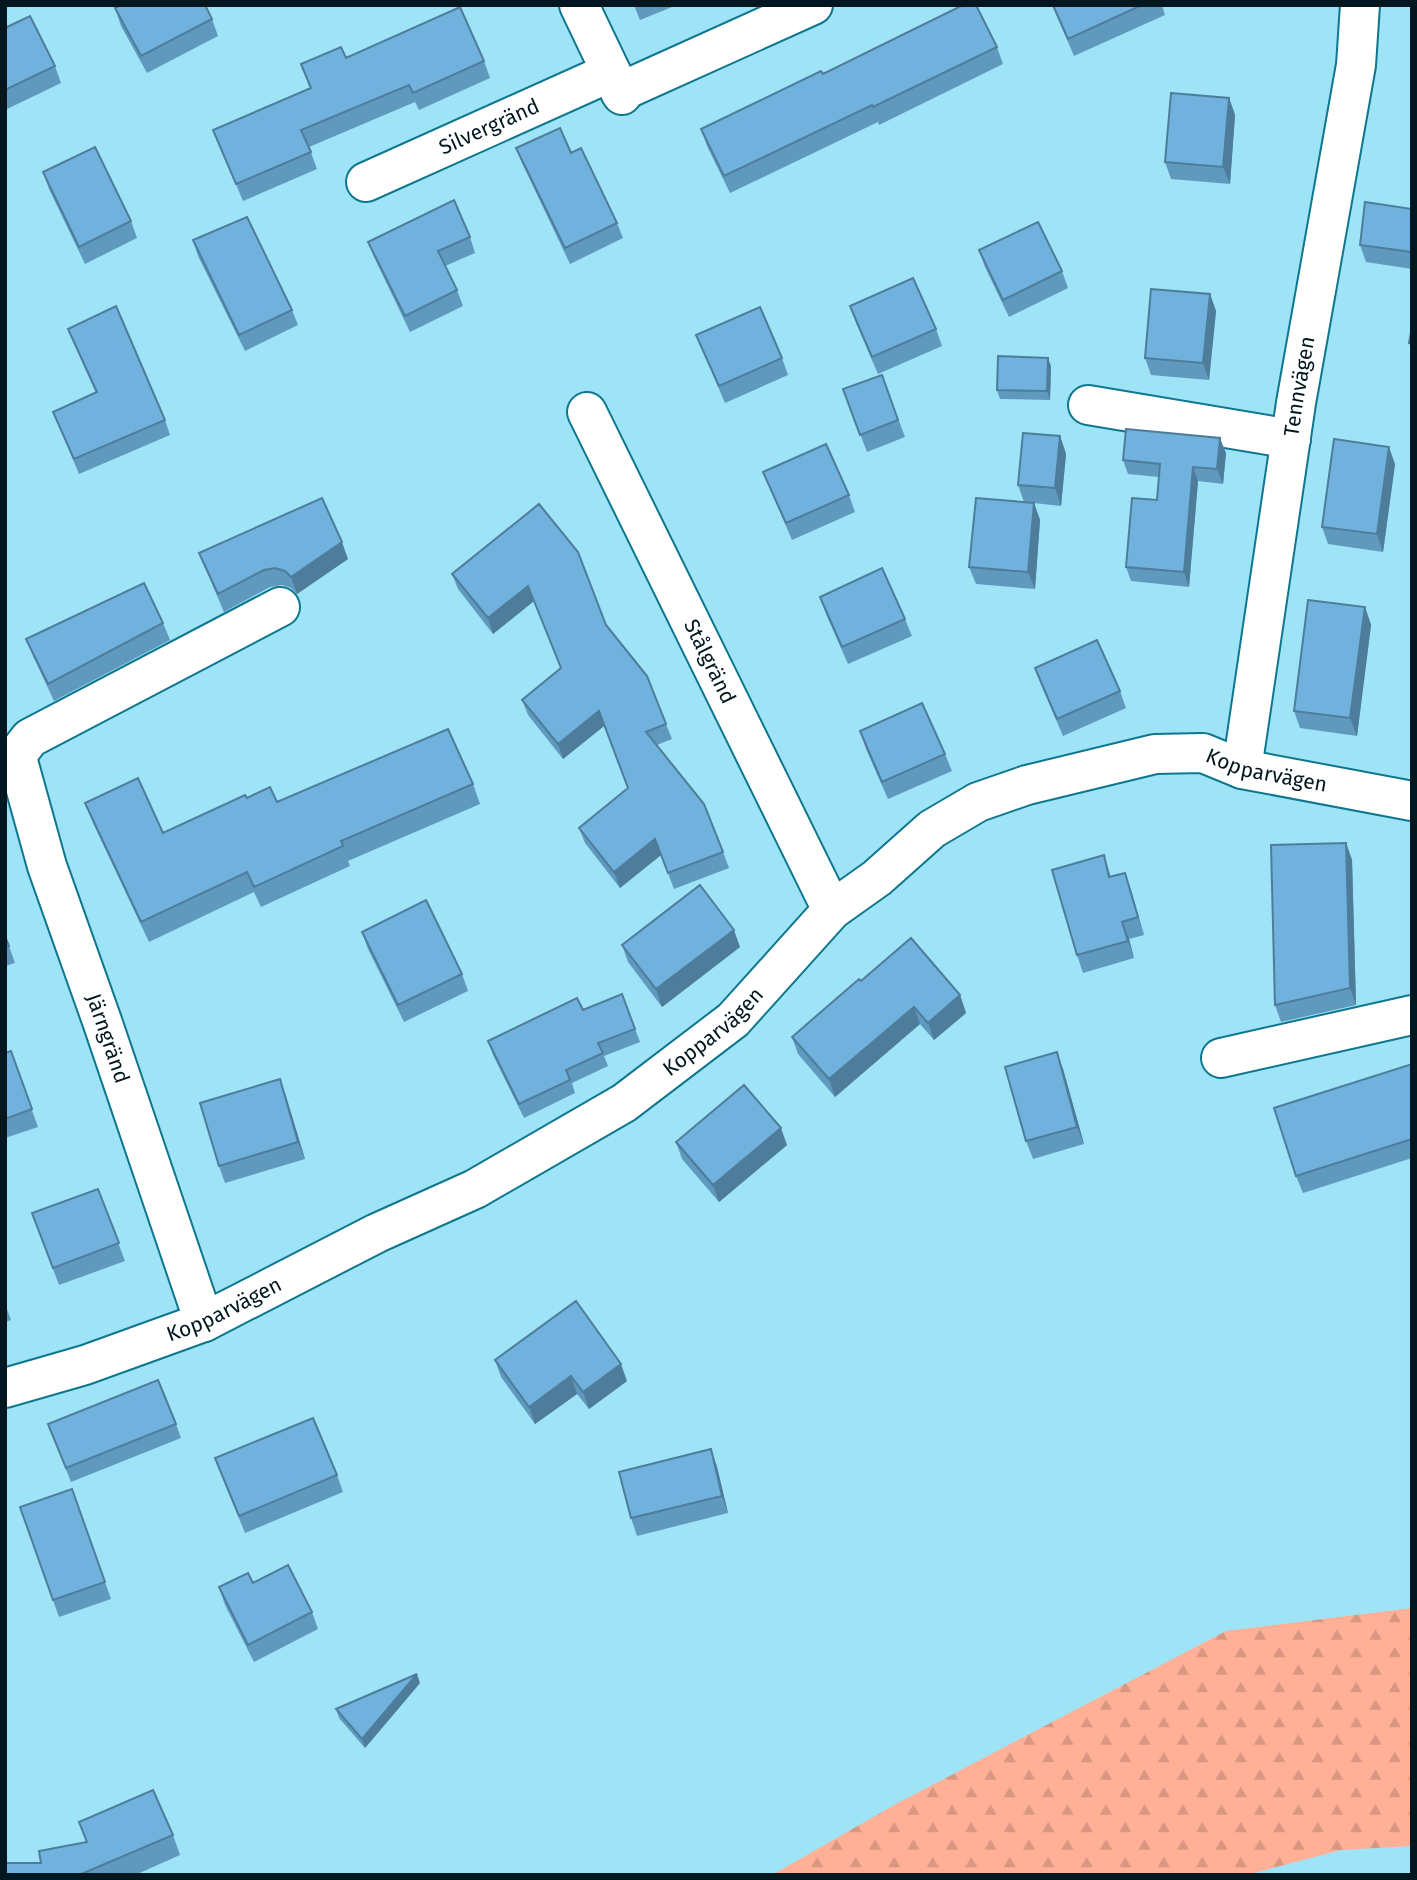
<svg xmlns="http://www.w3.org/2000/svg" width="1417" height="1880" viewBox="0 0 1417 1880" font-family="'Fira Sans',sans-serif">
  <defs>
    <pattern id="forest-firs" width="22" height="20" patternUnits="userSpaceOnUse" patternTransform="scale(1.75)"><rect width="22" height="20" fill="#ffb097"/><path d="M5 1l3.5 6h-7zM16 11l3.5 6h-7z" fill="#d99782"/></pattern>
  </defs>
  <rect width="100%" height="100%" fill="#9fe3f7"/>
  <path fill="url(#forest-firs)" d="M1412,1608V1846L1341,1850L1246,1875H772L896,1804L1226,1631Z"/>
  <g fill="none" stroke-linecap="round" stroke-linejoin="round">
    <g stroke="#0e778e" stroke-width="42">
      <g id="street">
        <path d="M579,5L622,95"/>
        <path d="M620,92L813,5"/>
        <path id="s1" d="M366,182L611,72"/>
        <path d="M1088,405L1291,439"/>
        <path id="s2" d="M587,412L832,910"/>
        <path id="s3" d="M16,754L47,866L102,1021L204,1322"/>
        <path id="s4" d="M1242,769L1296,403L1356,65L1360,5"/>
        <path d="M5,770L30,738L280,607"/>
        <path d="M1221,1058L1412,1015"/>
        <path id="s5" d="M5,1388L85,1365L204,1322L377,1233L475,1189L624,1103L733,1020L832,910L877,878L932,829L978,802L1027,785L1155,754L1203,753L1242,769L1412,801"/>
      </g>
    </g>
    <use href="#street" stroke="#fff" stroke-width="38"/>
  </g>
  <path fill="#6099be" d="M634,5H677L640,20Z
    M1052,5H1162L1165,15L1074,56Z
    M115,8L212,19L218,36L147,73L121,26Z
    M5,28L55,66L61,83L5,110Z
    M997,47L1003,64L879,125L878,122L730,193L707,146L701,129L823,74Z
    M346,58L484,61L490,78L419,110L415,102L309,147L317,169L243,201L213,130L310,88L301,64Z
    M1229,98L1235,115L1230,184L1171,179L1165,162Z
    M516,148L571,153L617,223L623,238L570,264L522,163Z
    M43,172L131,221L137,238L85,264L49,189Z
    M1412,209V269L1366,262L1360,245Z
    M470,237L475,253L445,266L457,290L463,306L410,332L374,257L368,242Z
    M193,240L292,310L298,325L245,351L198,256Z
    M979,250L1062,271L1068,288L1009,317L985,267Z
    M1210,294L1216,311L1209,380L1151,375L1145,358Z
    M850,306L936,329L942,346L878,374L856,323Z
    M68,329L165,420L170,435L79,474L53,412L96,393L74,344Z
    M696,335L782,358L788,375L725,403L703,352Z
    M1051,366L1050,400L1000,399L997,390Z
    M882,375L905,437L867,452L843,389Z
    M1060,436L1066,454L1061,506L1034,503L1040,520L1035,589L976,584L969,567L1024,502L1018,485Z
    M1226,453L1223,484L1198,481L1189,587L1131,581L1126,567L1157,500L1159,477L1128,474L1123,460Z
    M1395,464L1383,552L1328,544L1322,527Z
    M763,472L849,495L855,512L792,540L770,489Z
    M539,504L606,625L666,724L672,739L657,745L723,852L729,868L674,889L661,855L620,888L585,843L579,828L628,789L604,726L563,759L528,715L522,700L561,668L534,601L493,634L458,589L452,574Z
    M199,553L348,559L297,594L291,588L282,585L270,587L224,612L206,570Z
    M820,597L905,619L912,636L848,664L826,614Z
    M1365,607L1371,625L1357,736L1300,728L1294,711Z
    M163,623L170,640L54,701L33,656L26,639Z
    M1035,668L1120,691L1126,708L1063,736L1041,685Z
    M860,731L945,754L952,771L888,799L866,749Z
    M473,784L480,804L348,861L350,866L261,907L254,892L149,942L93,823L85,803L163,833L247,798L277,802Z
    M1346,843L1352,860L1356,1005L1281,1022L1275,1005Z
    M1104,855L1111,877L1125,873L1144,935L1129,939L1134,958L1083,973L1077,955Z
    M362,932L462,974L468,991L404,1022L368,949Z
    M5,935L15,963L5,966Z
    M622,945L740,947L662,1007L628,962Z
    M861,981L960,995L966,1013L934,1040L920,1024L835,1097L798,1054L792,1037Z
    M622,994L640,1042L604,1056L608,1066L572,1083L575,1093L524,1118L493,1055L488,1041L583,1010Z
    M11,1051L38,1127L5,1138V1053Z
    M1412,1064V1158L1303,1193L1296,1176Z
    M1063,1069L1084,1144L1033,1159L1026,1141Z
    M280,1079L305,1159L225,1183L219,1166Z
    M676,1142L787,1145L719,1202L682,1159Z
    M98,1189L125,1261L59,1285L32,1213Z
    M5,1304L11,1320L5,1322Z
    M495,1360L627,1381L589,1409L577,1394L535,1424L501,1377Z
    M176,1424L181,1438L71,1482L53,1437Z
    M711,1449L717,1467L728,1513L637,1536L631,1518Z
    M215,1459L337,1475L343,1492L245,1533Z
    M72,1489L111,1599L59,1617L20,1507Z
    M253,1583L312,1612L318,1629L254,1662L225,1605L219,1587Z
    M420,1683L365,1748L339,1718L336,1709Z
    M79,1822L173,1835L180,1855L135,1875H5L41,1863L86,1842Z"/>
  <path fill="#4e7d9b" d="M1229,98L1235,115L1230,184L1223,167Z
    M1210,294L1216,311L1209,380L1203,363Z
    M1048,358L1051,366L1050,400L1047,391Z
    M1060,436L1066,454L1061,506L1055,488Z
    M1220,438L1226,453L1223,484L1217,469Z
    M1389,447L1395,464L1383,552L1377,534Z
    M1193,467L1198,481L1189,587L1184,572Z
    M1034,503L1040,520L1035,589L1028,572Z
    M342,542L348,559L297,594L291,577Z
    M528,586L534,601L493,634L488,618Z
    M1365,607L1371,625L1357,736L1350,718Z
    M599,711L604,726L563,759L558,744Z
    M655,839L661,855L620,888L614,872Z
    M1346,843L1352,860L1356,1005L1350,988Z
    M1125,873L1131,890L1144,935L1138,917Z
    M1122,922L1129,939L1134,958L1128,941Z
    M734,930L740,947L662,1007L656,989Z
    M960,995L966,1013L934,1040L928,1023Z
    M914,1007L920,1024L835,1097L829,1079Z
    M1057,1052L1063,1069L1084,1144L1077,1127Z
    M280,1079L286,1096L305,1159L298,1142Z
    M781,1128L787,1145L719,1202L713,1185Z
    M621,1364L627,1381L589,1409L583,1392Z
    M571,1376L577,1394L535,1424L529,1407Z
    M711,1449L717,1467L728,1513L722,1496Z
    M417,1674L420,1683L365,1748L362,1739Z"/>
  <path fill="#70b2dd" stroke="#4e7d9b" stroke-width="2" d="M121,5H205L212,19L141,56L115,8Z
    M963,5H976L997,47L873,107L872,105L724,176L701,129L821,71L823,74Z
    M1053,5H1142L1068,39Z
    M460,7L484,61L413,93L409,85L301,130L311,152L236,184L213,130L311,88L301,64L341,47L346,58Z
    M30,16L55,66L5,90V28Z
    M1171,93L1229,98L1223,167L1165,162Z
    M560,128L571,153L581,148L617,223L565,248L516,148Z
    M95,147L131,221L79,247L43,172Z
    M454,200L470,237L438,251L457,290L405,316L368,242Z
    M1365,202L1412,209V252L1360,245Z
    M247,217L292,310L239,335L193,240Z
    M1038,222L1062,271L1003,300L979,250Z
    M913,278L936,329L872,357L850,306Z
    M1151,289L1210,294L1203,363L1145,358Z
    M116,306L165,420L74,459L53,412L97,392L68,329Z
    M760,307L782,358L719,386L696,335Z
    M1412,327V344L1409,343Z
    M998,356L1048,358L1047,391L997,390Z
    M882,375L898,420L860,435L843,389Z
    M1126,429L1220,438L1217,469L1193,467L1184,572L1126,567L1132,498L1157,500L1160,464L1123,460Z
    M1023,433L1060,436L1055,488L1018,485Z
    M1334,439L1389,447L1377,534L1322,527Z
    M826,444L849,495L786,523L763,472Z
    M322,498L342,542L291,577L285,571L275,568L264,570L218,594L199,553Z
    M976,498L1034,503L1028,572L969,567Z
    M539,504L578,552L606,625L647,676L666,724L646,732L704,804L723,852L668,873L655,839L614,872L579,828L628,788L599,711L558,744L522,700L561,668L528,586L488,618L452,574Z
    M882,568L905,619L842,647L820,597Z
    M144,583L163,623L48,684L26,639Z
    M1308,600L1365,607L1350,718L1294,711Z
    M1097,640L1120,691L1057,719L1035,668Z
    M922,703L945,754L882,782L860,731Z
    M448,729L473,784L341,841L343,846L254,887L247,872L141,922L85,803L138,778L163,833L245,795L247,798L270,787L277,802Z
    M1346,843L1350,988L1275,1005L1271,845Z
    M1104,855L1109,877L1125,873L1138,917L1122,922L1128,941L1077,955L1052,870Z
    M700,885L734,930L656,989L622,945Z
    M426,900L462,974L398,1005L362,932Z
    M5,936L9,946L5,947Z
    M911,938L960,995L928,1023L914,1007L829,1079L792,1037L859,979L861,981Z
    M622,994L635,1029L598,1043L603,1053L566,1070L570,1080L519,1104L488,1041L577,998L583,1010Z
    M11,1051L32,1109L5,1119V1053Z
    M1057,1052L1077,1127L1026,1141L1005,1067Z
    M1412,1064V1139L1296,1176L1274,1108Z
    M280,1079L298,1142L219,1166L200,1103Z
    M744,1085L781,1128L713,1185L676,1142Z
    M98,1189L119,1243L53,1268L32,1213Z
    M576,1301L621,1364L583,1392L571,1376L529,1407L495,1360Z
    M158,1380L176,1424L66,1468L48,1424Z
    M313,1418L337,1475L239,1516L215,1458Z
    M711,1449L722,1496L631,1518L619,1472Z
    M72,1489L105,1582L53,1600L20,1507Z
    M288,1565L312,1612L248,1645L219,1587L248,1573L253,1583Z
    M417,1674L362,1739L336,1709Z
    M153,1790L173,1835L79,1875H5V1863H41L39,1851L87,1842L79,1822Z"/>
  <g text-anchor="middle" stroke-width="5" stroke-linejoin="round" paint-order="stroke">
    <g font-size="21" fill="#00171f" stroke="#bcedfc">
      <text dy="7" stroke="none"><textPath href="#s1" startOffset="135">Silvergränd</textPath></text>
      <text dy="7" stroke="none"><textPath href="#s4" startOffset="387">Tennvägen</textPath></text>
      <text dy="7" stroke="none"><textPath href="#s2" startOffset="278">Stålgränd</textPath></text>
      <text dy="7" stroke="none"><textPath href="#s5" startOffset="1449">Kopparvägen</textPath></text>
      <text dy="7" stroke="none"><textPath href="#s5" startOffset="798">Kopparvägen</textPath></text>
      <text dy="7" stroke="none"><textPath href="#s3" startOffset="299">Järngränd</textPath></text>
      <text dy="7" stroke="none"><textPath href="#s5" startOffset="233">Kopparvägen</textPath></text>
    </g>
  </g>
  <rect width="1417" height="1880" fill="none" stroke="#00171f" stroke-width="14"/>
</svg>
